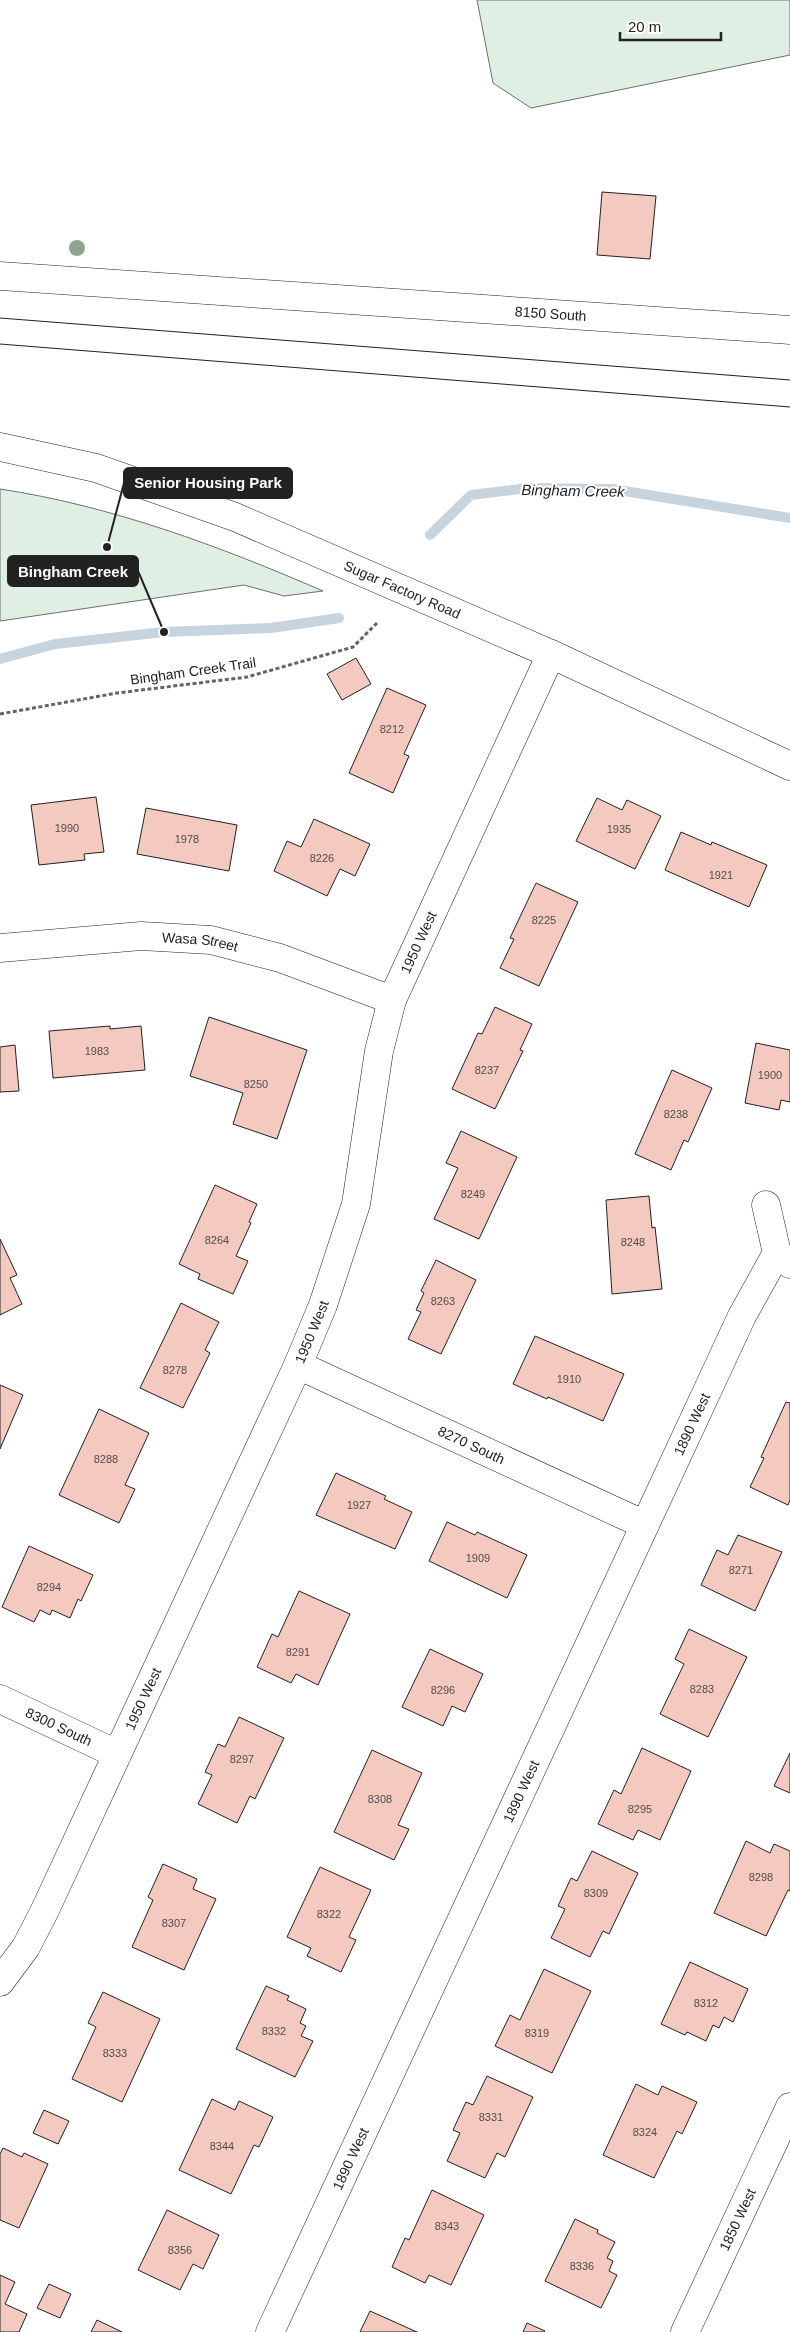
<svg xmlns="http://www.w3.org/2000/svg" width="790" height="2332" viewBox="0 0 790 2332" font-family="Helvetica,sans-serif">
  <rect width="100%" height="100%" fill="#fff"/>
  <path fill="#e0efe3" stroke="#6f6f6f" d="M477,0H790V55L531,108L493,83Z
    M0,489C112,506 219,546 323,591L284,596L244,585L0,621Z"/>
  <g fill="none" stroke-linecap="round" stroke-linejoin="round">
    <path stroke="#c7d3dd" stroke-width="10" d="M430,535L471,495L528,488L612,489L790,518
      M0,659L55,644L164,632L271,628L339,618"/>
  </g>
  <path fill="#f3c9c0" stroke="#222" d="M602,192L656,196L650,259L597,255Z
    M356,658L371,684L342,700L327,674Z
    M387,688L426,705L404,754L409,756L393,793L349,773Z
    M96,797L104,852L84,854L85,860L39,865L31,805Z
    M597,798L622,810L627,800L661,816L635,869L576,841Z
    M146,808L237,825L229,871L137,854Z
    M314,819L370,844L355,876L340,869L327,896L274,871L287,841L301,847Z
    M681,832L711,845L712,842L767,865L749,907L665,870Z
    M536,883L578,902L539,986L500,968L514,939L510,938Z
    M495,1007L532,1024L520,1050L523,1051L495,1109L452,1089L478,1033L482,1034Z
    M209,1017L307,1050L277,1139L233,1124L243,1093L190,1076Z
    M110,1026V1029L141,1026L145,1070L53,1078L49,1031Z
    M756,1043L790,1050V1102L781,1100L779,1110L745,1103Z
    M15,1045L19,1091L0,1092V1047Z
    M672,1070L712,1088L688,1142L684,1140L671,1170L635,1154Z
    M461,1131L517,1157L479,1239L434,1219L458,1168L446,1163Z
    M215,1185L257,1204L249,1222L251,1223L236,1256L248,1261L233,1294L198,1279L200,1274L179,1264Z
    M649,1196L652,1228L655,1227L662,1289L612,1294L606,1200Z
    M0,1239L17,1275L10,1278L22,1304L0,1315Z
    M436,1260L476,1280L441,1354L408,1339L421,1312L416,1310L424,1293L421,1291Z
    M181,1303L219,1322L205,1350L210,1353L183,1408L140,1388Z
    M535,1336L624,1374L603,1421L548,1397L547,1399L513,1384Z
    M0,1385L23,1395L0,1449Z
    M786,1402L790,1403V1500L788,1505L750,1487L764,1458L761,1457Z
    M99,1409L149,1433L125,1485L135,1489L119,1523L59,1495Z
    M336,1473L386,1496L384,1499L412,1512L395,1549L316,1515Z
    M447,1522L475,1535L477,1532L527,1555L507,1598L429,1561Z
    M738,1535L782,1552L755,1611L701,1585L717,1550L728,1555Z
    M29,1546L93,1575L81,1601L78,1599L70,1618L52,1610L50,1615L40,1610L34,1622L2,1607Z
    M299,1591L350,1614L318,1685L296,1674L291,1683L257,1667L272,1634L278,1637Z
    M689,1629L747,1657L708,1737L660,1714L684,1664L675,1659Z
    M430,1649L483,1674L465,1712L452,1706L443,1726L402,1707Z
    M239,1717L284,1738L255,1799L250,1796L237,1823L198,1804L212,1775L205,1772L218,1744L225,1747Z
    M642,1748L691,1771L660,1840L638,1830L633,1840L598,1824L614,1790L621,1794Z
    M372,1750L422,1773L398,1825L409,1829L394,1860L334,1832Z
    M790,1753V1793L774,1786Z
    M746,1841L770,1853L774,1844L790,1851V1891L788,1890L766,1936L714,1913Z
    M592,1851L638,1873L609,1934L603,1931L590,1957L551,1938L565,1909L558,1906L571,1878L577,1881Z
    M163,1864L197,1879L193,1889L216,1899L184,1970L132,1947L153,1900L148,1897Z
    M320,1867L371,1890L349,1937L356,1940L341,1972L307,1956L311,1948L287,1937Z
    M690,1962L748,1989L733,2022L724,2017L719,2028L713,2025L706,2041L687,2032L685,2035L661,2024Z
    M544,1969L591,1991L552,2073L495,2046L510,2015L520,2020Z
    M266,1986L289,1996L287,2000L306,2009L300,2023L306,2026L301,2036L313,2041L295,2077L236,2049Z
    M103,1992L160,2019L122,2102L72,2079L96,2027L88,2023Z
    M487,2076L533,2097L505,2157L497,2153L485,2178L447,2161L460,2133L453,2130L466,2102L473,2105Z
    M636,2084L658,2095L662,2086L697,2102L682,2134L677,2131L654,2178L603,2155Z
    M212,2099L235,2110L239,2101L273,2117L259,2147L254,2145L231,2194L179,2170Z
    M44,2110L69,2121L58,2144L33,2133Z
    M3,2148L22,2157L24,2153L48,2164L19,2228L0,2220V2154Z
    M432,2190L484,2215L451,2285L429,2275L425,2283L392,2267L405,2238L409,2240Z
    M167,2210L219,2235L203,2269L193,2264L180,2290L138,2270Z
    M575,2219L598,2230L597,2233L615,2242L607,2258L613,2261L609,2271L617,2275L601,2308L545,2281Z
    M0,2275L15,2282L5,2304L27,2314L19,2332H0Z
    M49,2284L71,2294L60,2318L37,2308Z
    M370,2311L417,2332H360Z
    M97,2320L122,2332H91Z
    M527,2323L545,2331L544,2332H523Z"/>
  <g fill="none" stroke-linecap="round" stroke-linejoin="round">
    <g stroke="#222" stroke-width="29">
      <g id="minor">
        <path id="s1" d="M0,276L790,330"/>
        <path id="s2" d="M0,447L96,468L235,517L551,654L790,766"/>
        <path id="s3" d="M0,948L141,936L211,940L280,958L392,1000"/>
        <path d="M766,1205L777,1253L790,1264"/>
        <path id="s4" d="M298,1365L645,1525"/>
        <path id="s5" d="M0,1699L117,1754"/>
        <path id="s6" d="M0,1982L26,1947L45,1910L298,1365L323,1305L356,1204L379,1051L392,1000L551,654"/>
        <path id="s7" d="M270,2332L742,1316L777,1253"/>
        <path id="s8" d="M685,2332L790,2107"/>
      </g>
    </g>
    <path stroke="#646464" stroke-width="3" stroke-dasharray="4 2.5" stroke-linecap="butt" d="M0,714L117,693L247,677L353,647L378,622"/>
    <use href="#minor" stroke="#fff" stroke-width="28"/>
    <path stroke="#222" stroke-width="1" d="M0,318L790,380
      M0,344L790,407"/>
  </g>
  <circle fill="#8da692" cx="77" cy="248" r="8"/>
  <g text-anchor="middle" stroke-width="4" stroke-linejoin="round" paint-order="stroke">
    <g font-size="11" fill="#564c4a">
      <text x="392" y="733">8212</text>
      <text x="67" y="832">1990</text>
      <text x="619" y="833">1935</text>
      <text x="187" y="843">1978</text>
      <text x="322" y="862">8226</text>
      <text x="721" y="879">1921</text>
      <text x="544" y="924">8225</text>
      <text x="97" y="1055">1983</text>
      <text x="487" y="1074">8237</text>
      <text x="770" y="1079">1900</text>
      <text x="256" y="1088">8250</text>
      <text x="676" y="1118">8238</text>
      <text x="473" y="1198">8249</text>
      <text x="217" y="1244">8264</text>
      <text x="633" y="1246">8248</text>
      <text x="443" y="1305">8263</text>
      <text x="175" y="1374">8278</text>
      <text x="569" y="1383">1910</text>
      <text x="106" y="1463">8288</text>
      <text x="359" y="1509">1927</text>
      <text x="478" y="1562">1909</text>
      <text x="741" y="1574">8271</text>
      <text x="49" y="1591">8294</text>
      <text x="298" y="1656">8291</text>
      <text x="702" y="1693">8283</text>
      <text x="443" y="1694">8296</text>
      <text x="242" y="1763">8297</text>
      <text x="380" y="1803">8308</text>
      <text x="640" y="1813">8295</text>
      <text x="761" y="1881">8298</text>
      <text x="596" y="1897">8309</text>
      <text x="329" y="1918">8322</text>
      <text x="174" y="1927">8307</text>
      <text x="706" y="2007">8312</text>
      <text x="274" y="2035">8332</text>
      <text x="537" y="2037">8319</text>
      <text x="115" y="2057">8333</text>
      <text x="491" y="2121">8331</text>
      <text x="645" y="2136">8324</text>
      <text x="222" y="2150">8344</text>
      <text x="447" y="2230">8343</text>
      <text x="180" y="2254">8356</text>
      <text x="582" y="2270">8336</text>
    </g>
    <g font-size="14" fill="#222" stroke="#fff">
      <text dy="5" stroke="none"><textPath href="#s1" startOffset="552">8150 South</textPath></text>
      <text dy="5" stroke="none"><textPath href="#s2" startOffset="428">Sugar Factory Road</textPath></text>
      <text transform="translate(193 671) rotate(-8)" y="5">Bingham Creek Trail</text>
      <text dy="5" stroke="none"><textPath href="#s3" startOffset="201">Wasa Street</textPath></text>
      <text dy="5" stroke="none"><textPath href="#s6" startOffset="1128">1950 West</textPath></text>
      <text dy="5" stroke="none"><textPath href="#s6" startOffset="722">1950 West</textPath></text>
      <text dy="5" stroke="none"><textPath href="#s7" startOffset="1001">1890 West</textPath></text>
      <text dy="5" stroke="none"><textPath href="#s4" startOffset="191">8270 South</textPath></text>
      <text dy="5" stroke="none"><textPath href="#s6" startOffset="318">1950 West</textPath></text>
      <text dy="5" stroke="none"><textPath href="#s5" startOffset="65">8300 South</textPath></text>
      <text dy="5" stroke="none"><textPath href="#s7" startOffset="596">1890 West</textPath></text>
      <text dy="5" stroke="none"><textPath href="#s7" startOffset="191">1890 West</textPath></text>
      <text dy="5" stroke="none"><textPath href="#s8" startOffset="124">1850 West</textPath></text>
    </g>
    <g font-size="15" font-style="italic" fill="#222" stroke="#fff">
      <text transform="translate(573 491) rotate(1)" y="5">Bingham Creek</text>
    </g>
  </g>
  <path fill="none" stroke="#222" stroke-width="2" d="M107 547L124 483M164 632L138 571"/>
  <g fill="#222" stroke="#fff" stroke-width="2">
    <circle cx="107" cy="547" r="5"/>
    <circle cx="164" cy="632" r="5"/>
  </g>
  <g fill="#222" stroke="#222" stroke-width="2">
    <rect x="124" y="468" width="168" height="30" rx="5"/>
    <rect x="8" y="556" width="130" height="30" rx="5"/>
  </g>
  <g font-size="15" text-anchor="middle" font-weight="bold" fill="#fff">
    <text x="208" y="488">Senior Housing Park</text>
    <text x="73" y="577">Bingham Creek</text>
  </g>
  <path d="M620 32v8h101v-8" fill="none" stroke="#222222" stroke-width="2.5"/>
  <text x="628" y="32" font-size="15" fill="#222222" stroke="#ffffff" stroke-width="4" paint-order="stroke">20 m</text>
</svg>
